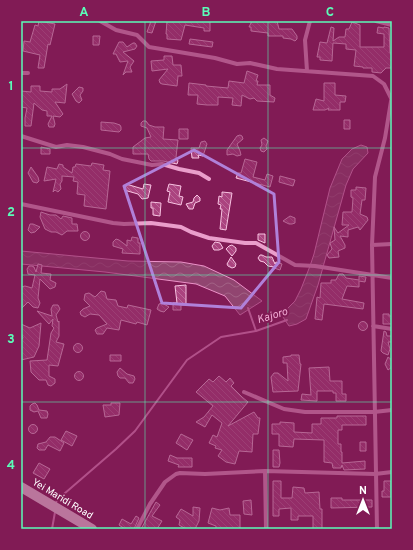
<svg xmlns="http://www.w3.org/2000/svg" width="413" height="550" viewBox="0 0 413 550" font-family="Overpass,sans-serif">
  <defs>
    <pattern id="water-waves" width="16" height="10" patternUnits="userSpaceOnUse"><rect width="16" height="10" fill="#914570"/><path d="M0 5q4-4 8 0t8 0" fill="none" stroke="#a26185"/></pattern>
    <pattern id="building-back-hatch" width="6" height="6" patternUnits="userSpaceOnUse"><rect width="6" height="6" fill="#ab437f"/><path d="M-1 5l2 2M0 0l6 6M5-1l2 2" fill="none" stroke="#bc6999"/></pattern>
  </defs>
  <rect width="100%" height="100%" fill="#811b55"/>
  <path fill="url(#water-waves)" stroke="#ec91c8" d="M361,145L367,147L368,153L353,169L346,185L318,285L306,319L297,324L289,326L283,317L284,312L295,301L301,289L310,266L314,254L330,188L342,159L352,149Z
    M21,251L128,261L181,262L204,266L234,280L262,301L240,315L225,296L196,284L105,272L21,264Z"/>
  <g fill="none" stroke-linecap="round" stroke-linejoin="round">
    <path stroke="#ec91c8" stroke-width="2" d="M248,308L256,331
      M56,503L57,500L116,449L135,431L187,360L221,337L256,331L287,320
      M52,529L55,512"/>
  </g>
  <path fill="url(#building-back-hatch)" stroke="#f8c3e2" d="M39,21L55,24L50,45L48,44L44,68H38L40,55L23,51L24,41L30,42L35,25L38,26Z
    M151,21H156L152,33L147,32Z
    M167,21H210V31H204V28L185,25L181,40L167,39V34H166Z
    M252,21H277L279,29H292L297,36V39L295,41L291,39L283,38V36H268V33L251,31V27H249Z
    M352,22L360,25V47H384V34L377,33L378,27L384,28V27L389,28L390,53H392V68H386L381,73L372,72V68H363V67L354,66L356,50L346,49V44L333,43L332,61L320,60V57H317L320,42L327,43L331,27L334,28L333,41L339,37H345L346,29H349Z
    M93,36H100L99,45H93Z
    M190,39L213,42L212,47L189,44Z
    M119,42H123L127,47L133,43H135L137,46L135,49L123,52L134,61L130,67L132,72H126L123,75L128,61L120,62L116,54H113Z
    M164,56H172L173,65H181L182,76H178L177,86L162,84L160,83L159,80L168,69L152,71L151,61L164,60Z
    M247,71L258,75L256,81H258L257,85H270V95L275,98L274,102L257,101L254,98L250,99L242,95L241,106L232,105L233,98L218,97V105H207L197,104L198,95H188L189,83L206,85V86L228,88L229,81L244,83Z
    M324,83H335V95L346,96L345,102H340V110H328L329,108L325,110H313L316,99L324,101Z
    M67,84L65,103L55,102L63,114L60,117L53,116L55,124L54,127H49L48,124L52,116H47V111L42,110L34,103L31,126H25V118L27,108L21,107V91L31,92V86H40V91L52,92V89H60Z
    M79,87L83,88V91L80,95L82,100L79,103L76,101L72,94Z
    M344,120H350V129H344Z
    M143,121H146L149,125L155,127H164L163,139L178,140L176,157L178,161L177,164L163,161H151L149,159L148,154H133V147L145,138L151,137L147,128L141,126V123Z
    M101,122L114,123L120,125L121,127V130L119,132L101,130Z
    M179,129H188V139H179Z
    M240,135L242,136L243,139L237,144L240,151L241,155L237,156L233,154L227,155V150L237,136Z
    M264,138L268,141L266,146L267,149L264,152L261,151L260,148L262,145L261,140Z
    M205,141L207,144L203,156L198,155L199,158H192L191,148H199L201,142Z
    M41,147L50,149V154H41Z
    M245,159L257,162L253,177L265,180L267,174L273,176L270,187L236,178L238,173H241Z
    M92,163L104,165L103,170L110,171L106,209L84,206L85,195L77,194L78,182L73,181L74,177L62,176V181L60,184L61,189L58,192L55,190L53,192L56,179L44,181L47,167L57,169L59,164L63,165V167L72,173L73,167H75L76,164L91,166Z
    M31,167L38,177L39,181L37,183L33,182L28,173Z
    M280,176L295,180L293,186L279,182Z
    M126,184L143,189L144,184L151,185L148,198L142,199L138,194L124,190Z
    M169,184L181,186L179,196L183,197L181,205L168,202L170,192L167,191Z
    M356,187L366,188L365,200H362L360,214L367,217L368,220L360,230L358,227L348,230V237L340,236L345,245V248L338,251L339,257L329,258L327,255L332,249L330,243L335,240L334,227L338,233L349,225H342L343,212H352L353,198L351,197V190H356Z
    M222,192L232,193L226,230L220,229L222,209H220L221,205L218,204L219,196L222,197Z
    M197,195L200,198V201L195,203L193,209H189L186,204L193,202L194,198Z
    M151,202L161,203L160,216L153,215V208H151Z
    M41,212L50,215H56L61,219L63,216L72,218V224H77L78,231H67L62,235L56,232H51L45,229L40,217Z
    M290,216L295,218V223L292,224H289L283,221Z
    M30,224H33L40,227L35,232L31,233L28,230Z
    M80.5 236a4.5 4.5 0 1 1 9 0a4.5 4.5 0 1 1-9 0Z
    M258,234H265V243L258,240Z
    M132,237L138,238V243H140V254L122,253L123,249L113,246V242L116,239L119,240L127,246V240L131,241Z
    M215,242L220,243L223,248L219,250H214L212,246Z
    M229,246L232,245L236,248V251L232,256L226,249Z
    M260,255H262L266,257H272L275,264L276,262L282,264L280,270L274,268V267L268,266L264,262L260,261L258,258Z
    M231,257L236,264L235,267L232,268L228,266L227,264Z
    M38,264L42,265L41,273L51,274L50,280L56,283L55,287L50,289L40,279L38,298L40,303L38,308L33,307L28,302L21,309V287L25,286L32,288L35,275L28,274L27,269L29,266H32L34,267L36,272Z
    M339,274H343L346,278L359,280V276L366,277L365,282L359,281V287L347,286L342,299L364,303L363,309L324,304L322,320L315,319L317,297L320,298L321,283H331V280H336Z
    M186,285V305H181V310H173V303H177L175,286Z
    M101,291L105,292L107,299L116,300L118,306L127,308L128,305L151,310L147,325L137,322L136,324L121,320L119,330L107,328L103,334H97L95,330L97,328L107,324L99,315L90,314L85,317L81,315L80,312L83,309L90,306L84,300L85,294L89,293L95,297Z
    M162,303L169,307L164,312L160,311L157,309L159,304Z
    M53,305H58L60,309L56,315L58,322L59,321V336L56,342L64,344L58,366L49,365V376L55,379V383L51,386L48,385L46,380H39L31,372L30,361L47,360L51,333L54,328L52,326L53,319L49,324L37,311L52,316L51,309Z
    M383,314H389V316H392V324H383Z
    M358.5 326a4.5 4.5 0 1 1 9 0a4.5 4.5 0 1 1-9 0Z
    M41,323L39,346L34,357L21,360V340L23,338L21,332V324L30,328Z
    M384,331L386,332L387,336H392V342H388L390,349L388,355L383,353L381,351Z
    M73.5 348a4.5 4.5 0 1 1 9 0a4.5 4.5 0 1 1-9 0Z
    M110,355H121V361H110Z
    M291,355H299L300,364H301L298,391L273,392L271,377L274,373H278L288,381L287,363H283V357L291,356Z
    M388,357L392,360V367L388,370L385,364Z
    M329,367L330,381H342V394H346V401H336V393H333V391H317V401L301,400L302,394L311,395L309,368Z
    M120,368L127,374L134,376L135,379L133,383H129L125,378H120L118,376L117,372Z
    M74.5 376a4.5 4.5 0 1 1 9 0a4.5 4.5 0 1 1-9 0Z
    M219,376L226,382L230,378L234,383L231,386L242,397L248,402L228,426L254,412L258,418H260L258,434H253L252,452L239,451L235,464L226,462L218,456L222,450L215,448L216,446L209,443L213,435L217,437L222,423L212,415L205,427L196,422L204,417L213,406L196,392L209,379L213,382Z
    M35,403L37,405L39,410L47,411L48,414L47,418H41L38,411L34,412L30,410V406L32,404Z
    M111,403H120L119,415L105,417L103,405H111Z
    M337,416H366V425H342V430H338V444H341V452H342V463L365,461V469L344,470L342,465L341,468H333L332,463L324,462V440L294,439L293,447L279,446V434H272V424H280V422L294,423V432L312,433V424H321V418H337Z
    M28.5 429a4.5 4.5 0 1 1 9 0a4.5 4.5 0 1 1-9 0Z
    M66,431L77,436L72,446L61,440Z
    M181,434L193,440L187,450L176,443Z
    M50,437H55L64,443L60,451L48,445L45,450H39L37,448L38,444L46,442Z
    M360,442H366V451H360Z
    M273,450H279L280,463L279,467H273Z
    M170,455L177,458H192V467H178L179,465L168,461Z
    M39,463L50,469L44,479L33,473Z
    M273,481H281V498H292L293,487L304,488L305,493L319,492L320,509H322V529H313V516H298V520H291V508L279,509V516H273Z
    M384,481H391V497H382V491H384Z
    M331,498H342V500H372V507L331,508Z
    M251,500L252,515L244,514L243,501Z
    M156,502L160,505L152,516L162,521L157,529H141Z
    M193,507L200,508L199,521L195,529H186L179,525L180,520L176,517L181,509L193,516Z
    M212,508L220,510L229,508L230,515H240V529H216V526L208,523Z
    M136,516L139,518L134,529H125L119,525L122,519L131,524Z"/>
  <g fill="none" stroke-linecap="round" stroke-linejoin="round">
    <path stroke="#ea9ecb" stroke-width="4" d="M100,21L116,30L137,35L149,47L215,58L237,64L250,63L277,69L373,76L384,84L391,98
      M376,21L392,25
      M307,71L305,40L310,21
      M21,73H28
      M21,136L56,147L67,145L83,147L110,154L122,159L152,165L162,164L179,169L199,173L209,179
      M21,204L113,223L124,224L151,223L181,227L191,232L209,238L245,243H256L295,265L315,266L392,278
      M372,245L392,244
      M373,326L392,329
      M244,392L284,409L305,412H374L392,410
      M265,471L266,529
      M137,529L150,504L165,482L176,474L180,473L205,474L265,471L375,474L392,472
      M377,529L372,245L375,177L385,138L392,95"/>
    <path stroke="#fee2f1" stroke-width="10" d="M21,487L92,529"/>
  </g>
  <path d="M0 0H413V550H0ZM194,150L274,194L279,262L241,308L162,303L124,186Z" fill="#811b55" fill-opacity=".55" fill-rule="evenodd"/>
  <path fill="none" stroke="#b080d9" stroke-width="3" stroke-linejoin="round" d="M194,150L274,194L279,262L241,308L162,303L124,186Z"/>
  <path fill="none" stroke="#5bfcb8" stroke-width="1" stroke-opacity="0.55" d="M145,21V529M268,21V529M21,148H392M21,275H392M21,402H392"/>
  <g text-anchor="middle" stroke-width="4" stroke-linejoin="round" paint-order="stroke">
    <g font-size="10" fill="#fff" stroke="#811b55">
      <text transform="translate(63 498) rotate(31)" y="4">Yei Maridi Road</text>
    </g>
    <g font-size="11" font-style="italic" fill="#f2aad4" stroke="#811b55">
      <text transform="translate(272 315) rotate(-17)" y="4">Kajoro</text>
    </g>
  </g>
  <rect width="413" height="550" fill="none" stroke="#811b55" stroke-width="44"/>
  <g transform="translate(363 500)" stroke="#811b55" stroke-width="3" paint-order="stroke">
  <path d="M0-3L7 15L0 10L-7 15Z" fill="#ffffff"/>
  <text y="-6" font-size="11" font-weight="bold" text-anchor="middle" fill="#ffffff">N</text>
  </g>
  <rect x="22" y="22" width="369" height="506" fill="none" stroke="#5bfcb8" stroke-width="1.5"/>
  <g font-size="13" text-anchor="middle" font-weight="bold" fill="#5bfcb8">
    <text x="84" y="16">A</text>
    <text x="206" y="16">B</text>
    <text x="330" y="16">C</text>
    <text x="11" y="90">1</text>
    <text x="11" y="216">2</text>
    <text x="11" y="343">3</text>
    <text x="11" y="469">4</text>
  </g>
</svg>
